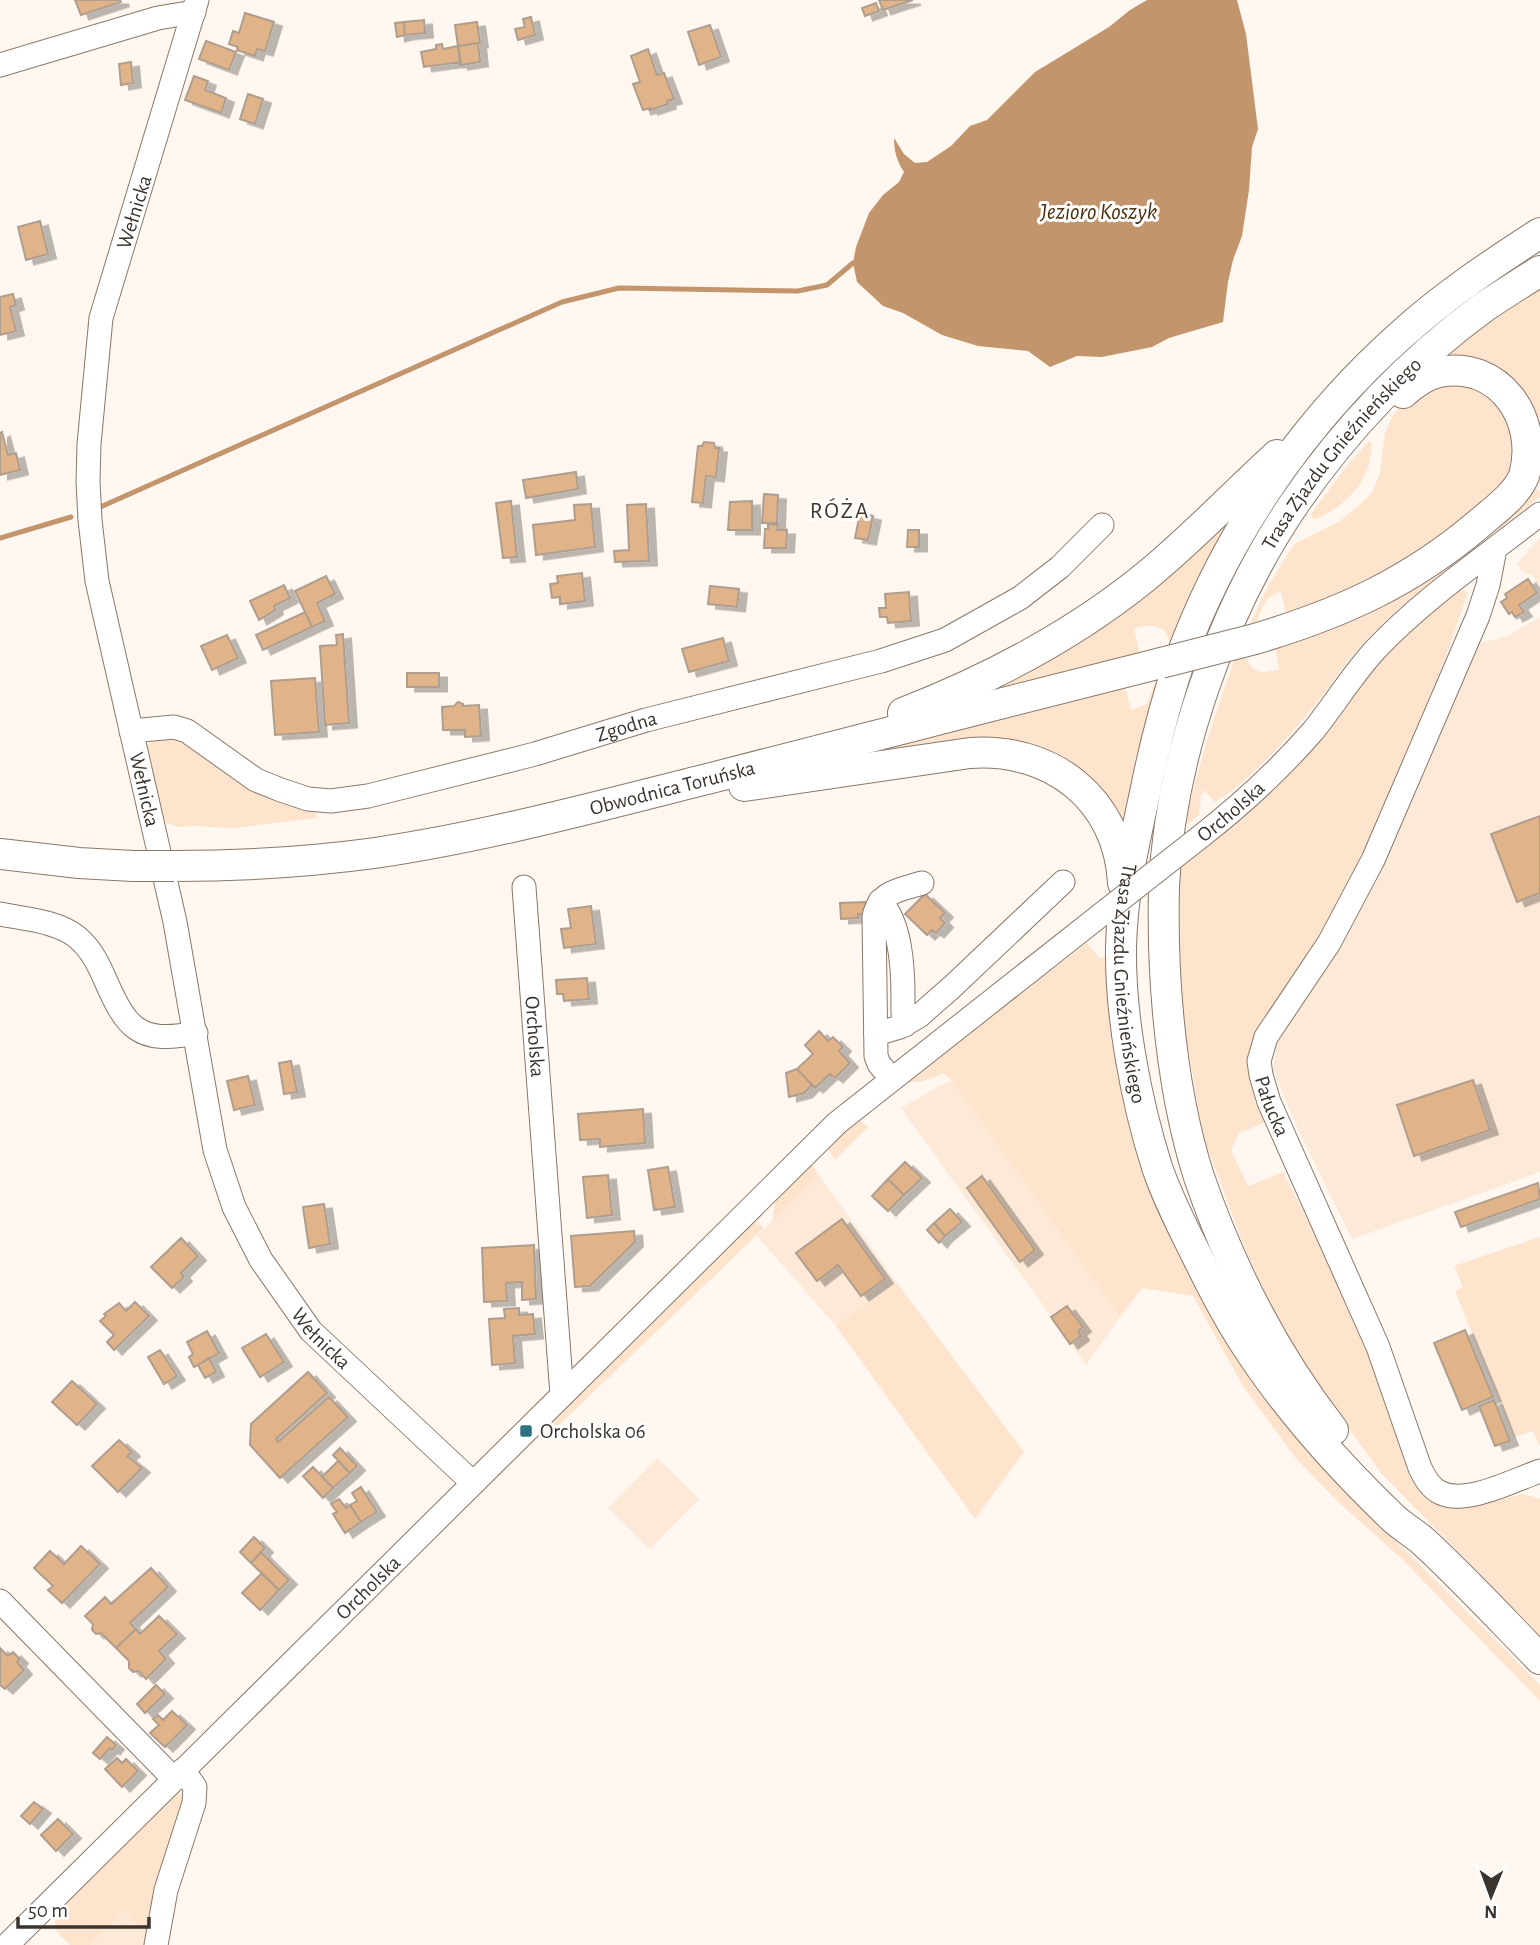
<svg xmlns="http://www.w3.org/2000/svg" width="1540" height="1945" viewBox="0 0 1540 1945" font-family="'Alegreya Sans',sans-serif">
  <defs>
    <filter id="shadow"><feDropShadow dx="8" dy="4.5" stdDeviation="0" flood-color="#0004"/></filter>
  </defs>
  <rect width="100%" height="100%" fill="#fff7f0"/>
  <path fill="#fce9d7" d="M1540,538V587L1533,576L1522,571L1517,563Z
    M1540,617V1172L1352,1239L1298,1129L1273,1070L1276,1045L1335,953L1382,867L1414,797L1474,645L1508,636Z
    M951,1080L1120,1317L1086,1365L901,1108Z
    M819,1175L897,1283L836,1326L757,1236Z
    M657,1458L699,1499L650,1549L608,1508Z
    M124,1910L149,1936L147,1945H90Z"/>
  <path fill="#fee4cc" d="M1540,284V423C1530,391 1508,366 1474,358C1465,356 1455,357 1446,356V351Z
    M1443,381L1484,386L1515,422L1513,471L1476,511L1387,574L1293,613H1286L1281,592C1265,595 1261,610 1256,624L1249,626L1268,586L1294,544L1340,521L1364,501L1372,492L1380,473L1385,433L1393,415L1404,402Z
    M1369,441L1372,444C1371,473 1357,494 1333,510C1326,514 1320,518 1313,519L1311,514L1346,467Z
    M1535,488L1540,492V497C1482,543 1419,586 1367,639C1346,660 1330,687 1311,710C1287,739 1247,783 1215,802L1204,790L1201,797L1199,815L1185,826C1196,769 1216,713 1235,658L1245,655C1253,675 1260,674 1279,669L1275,646Z
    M1234,514L1170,646C1167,623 1152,624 1134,628L1140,656L952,701Z
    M1458,589L1468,592L1443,665L1365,852L1250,1077L1255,1101L1266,1122L1239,1133L1231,1150L1248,1186L1283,1172L1371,1344L1414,1475L1461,1507L1476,1506L1523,1494L1540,1499V1635L1381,1473L1294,1352L1268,1300L1245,1249L1203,1136L1181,1006L1179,892L1175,871L1244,814L1377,660L1427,613Z
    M1162,676L1127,838L1068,767H793L1124,683L1131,710L1147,704L1157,677Z
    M176,737L316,806L317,818L233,828L194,826L180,827L166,823L163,817L148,757L147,744L159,739Z
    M1087,943L1100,959L1111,952L1112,978L1219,1324L1259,1393L1357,1502L1540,1685V1701L1401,1558L1336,1500L1294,1456L1243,1386L1193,1296L1142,1288L1120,1317L951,1080L943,1073C930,1080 920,1083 905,1082Z
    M858,1119L868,1127L835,1160L826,1146Z
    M810,1163L819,1175L773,1221L774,1207L777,1197Z
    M750,1223H758L764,1228L554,1430L552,1424L554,1420Z
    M1540,1237V1447L1533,1431L1514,1437L1455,1291L1463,1287L1454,1266Z
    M897,1283L1024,1452L975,1519L836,1326Z
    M177,1793L186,1796L149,1936L124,1911L90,1945H70L55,1930V1913Z"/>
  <path fill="#c2956c" d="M1147,0H1237L1246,34L1258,129L1252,147L1249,190L1242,236L1233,260L1228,282L1223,322L1169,338L1152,347L1102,357L1077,356L1050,367L1028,351L978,346L942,335L903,313L883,306L857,282L853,263L856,247L869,213L883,195L899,182L904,172C897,161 894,152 894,138L904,154L915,163L927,162L951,146L970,126L987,120L1035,72L1109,27L1130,10Z"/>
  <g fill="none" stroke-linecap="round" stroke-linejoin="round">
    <path stroke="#c2956c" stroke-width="5" d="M98,508L562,302L619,288L798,291L827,285L853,263
      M0,538L71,517"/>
  </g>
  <path fill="#e1b389" stroke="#af9e8e" stroke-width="2" filter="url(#shadow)" d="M75,0H120L121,2L81,15Z
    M879,0H913L883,10Z
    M876,3L879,11L865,16L862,8Z
    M245,13L274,22L265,51L257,49L255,56L237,50L238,47L229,44L233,31L239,33Z
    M531,17L535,35L518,40L515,29L525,27L523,19Z
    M424,20L425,33L405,35L404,22Z
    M404,22L405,35L397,37L395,23Z
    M477,22L480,43L458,46L455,25Z
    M710,25L721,57L699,65L688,32Z
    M206,41L236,52L229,70L199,59Z
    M478,43L480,62L460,65L458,46Z
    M442,44L443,49L458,46L461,62L424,67L421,52L436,49V45Z
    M648,49L657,75L664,73L674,99L667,101L668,104L650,110V108L643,110L633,84L640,82L631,56Z
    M131,62L133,83L121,85L119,64Z
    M194,76L208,81L205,90L226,98L221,113L185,100Z
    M248,94L263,99L255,124L240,119Z
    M40,221L48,254L26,260L18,227Z
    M13,294L16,305L10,307L16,331L0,335V297Z
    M2,432L8,455L16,453L20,470L0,475V433Z
    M704,442L714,443L715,448H719L716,477L706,476L703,503L692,502L698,446H702Z
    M576,472L578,489L526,498L523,480Z
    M764,494L778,495L777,523H762Z
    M511,501L517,557L503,558L496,503Z
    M752,501V530H728L730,502Z
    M591,504L595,547L536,555L533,525L575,520L574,505Z
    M646,504L649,561L615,562L614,551L629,550L627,505Z
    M860,513L873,516L868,540L855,538Z
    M768,524L778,525L777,530H787L786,548H764L765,529H768Z
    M908,530H919V547H907Z
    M582,573L585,601L560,604V597L552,598L550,584L558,583L557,576Z
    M326,576L335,594L317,603L325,621L312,627L295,591Z
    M1528,579L1537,593L1519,605L1524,612L1515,617L1512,612L1509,614L1501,602L1507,598L1505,594Z
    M284,585L290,598L274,606L275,610L259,620L250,601Z
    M710,586L739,589L737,607L708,604Z
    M909,592L911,621L888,623L887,617H880L879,608H886L885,594Z
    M305,612L312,627L263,650L256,635Z
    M343,634L349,723L325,725L320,646L337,645L336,635Z
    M227,635L238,658L212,670L201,646Z
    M723,638L729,661L689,672L682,649Z
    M407,673H439V687H407Z
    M315,678L319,732L275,735L271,681Z
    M458,702L463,704V706L479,705L481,736L465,737V730H443L442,707L454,706Z
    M1540,816V893L1517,902L1491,834Z
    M925,894L945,913L940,918L945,923L936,933L932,930L927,935L905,914Z
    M866,902L867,914H858V918L841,919L840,903Z
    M591,906L596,944L564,948L561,929L571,928L568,909Z
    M587,978L589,999L564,1001L563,994H557L556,980Z
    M819,1031L828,1041L833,1037L843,1047L839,1051L850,1063L835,1078L830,1074L815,1088L797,1069L813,1054L805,1045Z
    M291,1061L297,1092L284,1094L279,1063Z
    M797,1069L812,1085L804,1093L789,1097L786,1073Z
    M248,1076L255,1105L234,1110L227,1081Z
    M1473,1080L1490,1130L1414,1156L1397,1105Z
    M643,1109L645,1143L600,1147V1139L580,1140L578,1114Z
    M905,1162L922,1178L904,1195L888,1179Z
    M668,1167L675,1207L654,1210L648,1170Z
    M608,1175L612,1215L587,1218L583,1177Z
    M982,1176L1035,1250L1020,1262L967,1188Z
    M888,1179L904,1195L888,1211L872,1196Z
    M1538,1183L1540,1199L1461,1227L1455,1212Z
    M324,1204L330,1244L309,1248L303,1207Z
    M950,1209L962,1222L945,1236L934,1223Z
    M842,1219L885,1279L861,1296L838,1265L817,1281L796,1253Z
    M934,1223L945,1236L939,1243L927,1230Z
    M634,1231L635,1242L590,1286L575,1287L571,1236Z
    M181,1238L198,1256L181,1273L184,1277L172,1288L151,1267Z
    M534,1245L536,1299L522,1300V1282L506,1283L507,1301L484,1302L482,1248Z
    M135,1302L149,1316L114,1350L107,1342L114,1335L100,1321L106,1316L104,1314L119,1303L126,1311Z
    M1067,1306L1083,1327L1078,1331L1081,1336L1070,1344L1051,1317Z
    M519,1308V1315L533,1314L535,1334L513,1336L515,1363L492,1365L489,1319L505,1318L504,1309Z
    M1465,1330L1493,1397L1462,1410L1434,1343Z
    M207,1331L219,1353L194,1367L189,1357L193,1354L187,1342Z
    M266,1334L284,1362L260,1377L242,1348Z
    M160,1350L177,1376L164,1384L148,1357Z
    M209,1358L216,1372L205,1378L198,1365Z
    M308,1372L327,1393L276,1439L278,1442L329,1397L348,1417L280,1478L250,1445L251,1424Z
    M72,1381L97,1404L77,1425L52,1402Z
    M1494,1400L1510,1441L1495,1446L1479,1406Z
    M119,1440L132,1452L127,1456L142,1468L118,1492L92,1466Z
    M340,1448L357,1466L350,1473L333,1455Z
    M338,1461L350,1473L333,1488L322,1477Z
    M313,1467L333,1488L323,1498L303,1476Z
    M361,1487L377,1512L361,1522L350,1505L357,1501L352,1493Z
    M339,1499L346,1508L350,1505L361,1522L345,1533L333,1514L337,1512L331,1504Z
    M254,1537L265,1548L251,1563L240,1552Z
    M81,1546L100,1564L62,1603L48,1590L53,1586L34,1568L50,1551L64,1564Z
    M261,1552L289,1580L279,1590L251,1563Z
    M151,1568L168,1587L130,1623L136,1629L116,1648L101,1633L96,1634L92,1630L93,1624L85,1616L105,1597L111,1604Z
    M262,1573L279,1590L260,1610L242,1593Z
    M159,1616L177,1634L159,1651L166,1659L146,1679L139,1671L133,1672L129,1668V1661L116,1648L136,1629L140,1634Z
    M0,1648L8,1656L13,1652L20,1659L17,1662L24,1670L5,1689L0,1685Z
    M156,1685L165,1694L145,1713L137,1704Z
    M172,1711L187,1725L165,1747L150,1733L159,1725L153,1719L158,1715L163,1720Z
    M107,1737L116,1745L112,1750L110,1748L100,1759L93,1753Z
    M117,1758L122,1763L126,1759L138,1771L122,1787L105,1769Z
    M34,1802L43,1809L30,1824L21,1816Z
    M58,1819L73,1834L56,1851L41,1835Z"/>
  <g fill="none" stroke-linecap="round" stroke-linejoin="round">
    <g stroke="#89786a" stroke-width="25">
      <g id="minor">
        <path id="s1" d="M197,0L101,318L89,444L88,482L90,520L97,581L175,922L215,1150L234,1207L261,1260L311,1331L473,1483"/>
        <path d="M0,65L158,18L194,12"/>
        <path id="s2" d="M1495,549L1488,585L1478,616L1373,860L1329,943L1266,1037L1259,1061L1261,1075L1269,1102L1378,1347L1420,1468C1425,1478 1430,1488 1441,1493C1467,1505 1514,1480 1540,1471"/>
        <path id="s3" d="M131,731L174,727L187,731L256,780L281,790L308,799L331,801L368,796L535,754L646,720L881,661L945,640L1020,598L1060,567L1102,525"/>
        <path id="s4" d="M1200,837C1241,805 1279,770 1313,731C1334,705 1352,675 1375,650C1424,598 1484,558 1540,514"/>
        <path id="s5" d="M524,887L562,1395"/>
        <path d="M880,901C901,923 903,968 903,997C903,1007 902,1016 905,1025"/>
        <path d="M0,914C24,919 57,921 77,937C90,948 97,961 104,977C126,1027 137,1045 196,1033"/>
        <path d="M876,1034L900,1027L919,1016L952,987L1063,882"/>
        <path d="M892,1079L879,1064L876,1056L874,917C879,891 900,890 922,883"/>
        <path d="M0,1601L174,1779"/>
        <path id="s6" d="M7,1945L837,1123L1107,910"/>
        <path d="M156,1945L166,1890L194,1803L195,1787L183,1770"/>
      </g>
    </g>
    <g stroke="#89786a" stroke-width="32">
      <g id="major">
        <path id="s7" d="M1540,233C1492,264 1444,296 1401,335C1303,422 1225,536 1180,660C1165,704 1154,748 1145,793C1134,844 1122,895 1121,947C1120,1016 1136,1101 1157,1167C1167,1197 1182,1226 1196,1254C1211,1285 1227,1316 1246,1345C1286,1407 1337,1464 1391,1516C1401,1526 1414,1533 1424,1542C1464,1579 1502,1620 1540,1659"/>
        <path d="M1255,639C1342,613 1411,582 1481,522C1496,509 1516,495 1524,476C1540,419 1499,360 1439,372C1425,375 1413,384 1403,393"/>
        <path d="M903,713C990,679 1071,637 1144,578C1191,540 1232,496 1277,455"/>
        <path d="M744,786L970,753C1051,747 1119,799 1123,883"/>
        <path d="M0,854L79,863L133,866"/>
        <path id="s8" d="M174,866C241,866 308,862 375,853C490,836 603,805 715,777C864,739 1012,700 1161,663"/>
        <path id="s9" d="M1333,1430C1275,1355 1230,1267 1199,1177C1182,1124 1173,1068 1168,1013C1164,970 1163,928 1164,886C1170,757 1222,610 1294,504C1345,429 1411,360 1484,307C1502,295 1521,283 1540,271"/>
      </g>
    </g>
    <use href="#minor" stroke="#fff" stroke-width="23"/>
    <use href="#major" stroke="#fff" stroke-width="30"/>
    <g stroke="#89786a" stroke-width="25" stroke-linecap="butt">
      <path id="minor-bridge" d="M1107,910L1200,837"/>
    </g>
    <g stroke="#89786a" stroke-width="32" stroke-linecap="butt">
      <path id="major-bridge" d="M1161,663L1255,639
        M133,866H174"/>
    </g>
    <use href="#minor-bridge" stroke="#fff" stroke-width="23"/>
    <use href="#major-bridge" stroke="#fff" stroke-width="30"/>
  </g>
  <rect fill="#2c7280" stroke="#fff" stroke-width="2.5" x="519" y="1424" width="14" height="14" rx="3.5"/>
  <g text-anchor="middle" stroke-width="6" stroke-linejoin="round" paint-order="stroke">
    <g font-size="21" fill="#3b342e" stroke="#fff">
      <text transform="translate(134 212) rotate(-73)" y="7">Wełnicka</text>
      <text dy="7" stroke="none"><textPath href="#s9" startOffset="1059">Trasa Zjazdu Gnieźnieńskiego</textPath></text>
      <text dy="7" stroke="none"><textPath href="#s3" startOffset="525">Zgodna</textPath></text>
      <text dy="7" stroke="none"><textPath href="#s8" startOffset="506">Obwodnica Toruńska</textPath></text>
      <text dy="7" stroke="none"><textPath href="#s1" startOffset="810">Wełnicka</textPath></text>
      <text dy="7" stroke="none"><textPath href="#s4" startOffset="40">Orcholska</textPath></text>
      <text dy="7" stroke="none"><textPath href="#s7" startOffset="900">Trasa Zjazdu Gnieźnieńskiego</textPath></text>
      <text dy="7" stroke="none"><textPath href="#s5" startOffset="150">Orcholska</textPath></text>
      <text dy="7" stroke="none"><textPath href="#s2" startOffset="614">Pałucka</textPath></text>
      <text dy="7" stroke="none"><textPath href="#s1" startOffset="1396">Wełnicka</textPath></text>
      <text dy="7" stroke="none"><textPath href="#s6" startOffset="508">Orcholska</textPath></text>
    </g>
    <g font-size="21" fill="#3b342e" stroke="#fff" text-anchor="start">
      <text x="540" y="1438">Orcholska 06</text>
    </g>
    <g font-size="23" font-style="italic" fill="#4e2f0d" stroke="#fff">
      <text x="1099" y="219">Jezioro Koszyk</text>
    </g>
    <g font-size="23" letter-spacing="2" fill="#453629" stroke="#fff">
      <text x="840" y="518">RÓŻA</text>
    </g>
  </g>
  <g transform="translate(1491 1896) rotate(181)" stroke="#ffffff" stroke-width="5" paint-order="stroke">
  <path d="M0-5L12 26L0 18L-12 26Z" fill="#3b342e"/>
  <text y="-10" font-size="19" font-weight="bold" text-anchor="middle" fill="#3b342e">N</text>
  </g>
  <path d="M18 1917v10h131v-10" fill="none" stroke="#3b342e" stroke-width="3.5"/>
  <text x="28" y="1917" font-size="21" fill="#3b342e" stroke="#ffffff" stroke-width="5" paint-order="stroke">50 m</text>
</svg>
